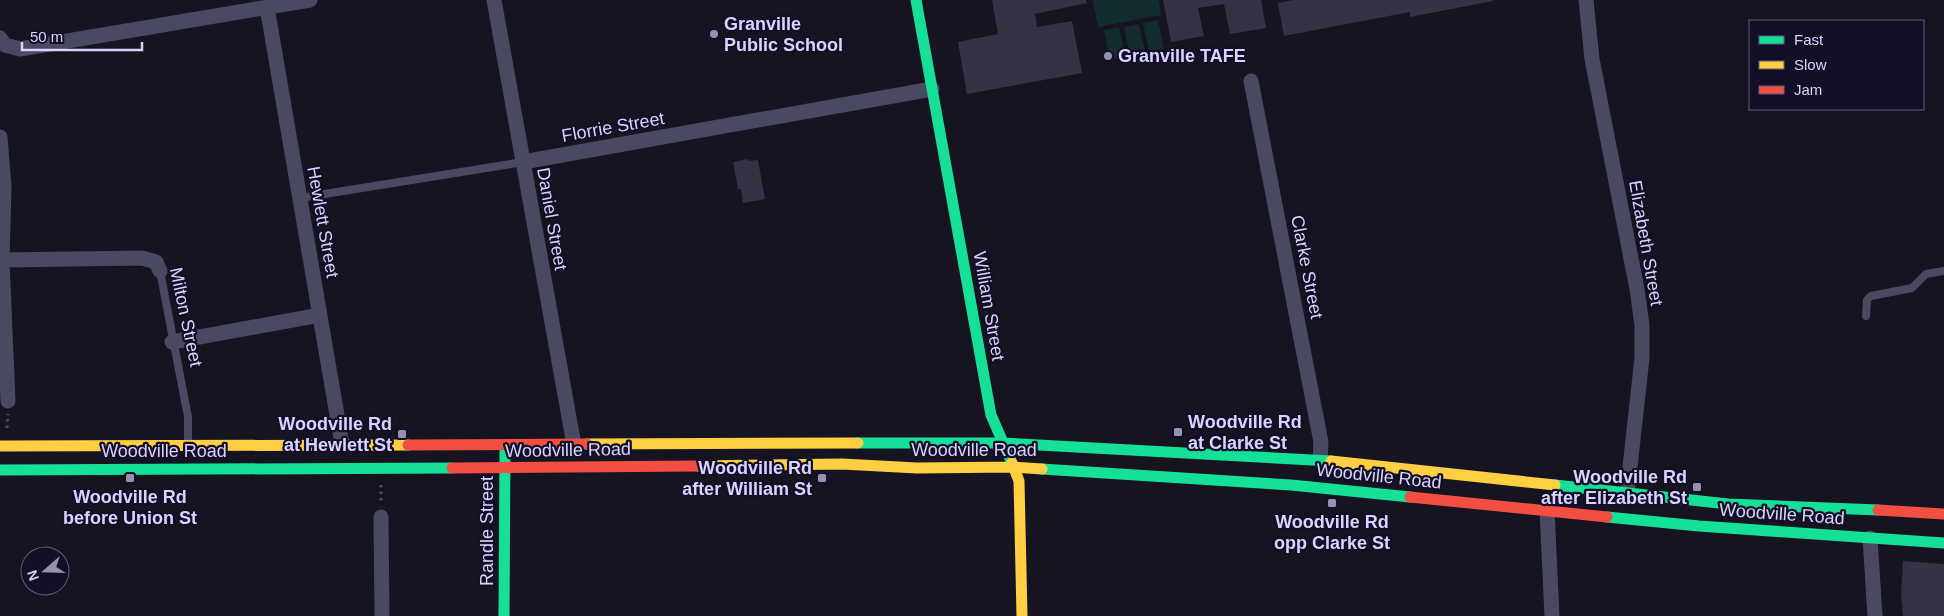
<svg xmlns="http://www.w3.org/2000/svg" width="1944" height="616" viewBox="0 0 1944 616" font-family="Arial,sans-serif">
  <rect width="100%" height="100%" fill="#161421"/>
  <path fill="#132c2d" d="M1093,0H1159L1161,15L1098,27Z
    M1158,20L1164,49L1149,52L1143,23Z
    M1139,24L1145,52L1130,56L1124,27Z
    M1119,27L1125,56L1110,59L1104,30Z"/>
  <path fill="#343243" d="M992,0H1086L1087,3L1035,14L1037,27L1072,21L1082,73L967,94L958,42L998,34Z
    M1163,0H1261L1266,28L1230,34L1224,4L1198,8L1204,36L1171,42Z
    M1293,0H1493V1L1410,17V12L1284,36L1278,3Z
    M748,159V161L758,160L765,199L743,203L741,189H738L733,162Z
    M1903,561L1944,564V616H1903L1901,595Z"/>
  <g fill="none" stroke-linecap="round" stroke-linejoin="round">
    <path stroke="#44505f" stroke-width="3" stroke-dasharray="2.5 4" stroke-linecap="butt" d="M7,428L8,414
      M381,485V504"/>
    <path stroke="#4a4962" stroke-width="8" d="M300,198L523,162
      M160,271L188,417V443
      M1866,316L1867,300L1871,296L1912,288L1926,274L1944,271"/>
    <path stroke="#4a4962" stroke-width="15" d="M494,0L574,445
      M1586,0L1592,59L1637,289L1642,325V358L1627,494
      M267,7L342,444
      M0,38L5,45L20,49L310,0
      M1251,81L1321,442L1320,460
      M0,137L4,187L2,260L8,401
      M523,162L932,89
      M0,260L142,258L156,262L160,271
      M172,342L320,315
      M1547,510L1552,616
      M381,517L382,616
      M1870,538L1875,616"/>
    <path stroke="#16e098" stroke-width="11" d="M916,0L991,415L1012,463
      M858,443H1003L1331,461
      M1042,469L1291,485L1410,497
      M0,470L452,468
      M1555,485L1728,504L1878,510
      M1607,517L1699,526L1944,543
      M504,616L505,450"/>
    <path stroke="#ffcf43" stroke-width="11" d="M587,444L858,443
      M0,446L408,445
      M1331,461L1555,485
      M1012,463L1019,481L1022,616
      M698,466L842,464L917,468L1014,467L1042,469"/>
    <path stroke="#f24e42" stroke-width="11" d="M408,445L587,444
      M452,468L698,466
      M1410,497L1607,517
      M1878,510L1944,514"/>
  </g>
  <g fill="#9591b1" stroke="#130f26" stroke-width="2">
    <circle cx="714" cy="34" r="5"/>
    <circle cx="1108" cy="56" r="5"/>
    <rect x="1173" y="427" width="10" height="10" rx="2.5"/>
    <rect x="397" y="429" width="10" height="10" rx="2.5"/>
    <rect x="125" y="473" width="10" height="10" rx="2.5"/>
    <rect x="817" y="473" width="10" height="10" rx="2.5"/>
    <rect x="1692" y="482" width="10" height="10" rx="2.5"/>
    <rect x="1327" y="498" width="10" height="10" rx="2.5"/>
  </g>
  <g text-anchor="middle" stroke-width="4.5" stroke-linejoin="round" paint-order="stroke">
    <g font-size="18" font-weight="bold" fill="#d9d4ff" stroke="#130f26" text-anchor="start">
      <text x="724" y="30">Granville<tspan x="724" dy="21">Public School</tspan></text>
      <text x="1118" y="62">Granville TAFE</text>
      <text x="1188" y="428">Woodville Rd<tspan x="1188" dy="21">at Clarke St</tspan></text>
      <text x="392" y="430" text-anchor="end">Woodville Rd<tspan x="392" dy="21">at Hewlett St</tspan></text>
      <text x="812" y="474" text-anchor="end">Woodville Rd<tspan x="812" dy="21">after William St</tspan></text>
      <text x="1687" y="483" text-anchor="end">Woodville Rd<tspan x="1687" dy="21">after Elizabeth St</tspan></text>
      <text x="130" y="503" text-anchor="middle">Woodville Rd<tspan x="130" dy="21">before Union St</tspan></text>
      <text x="1332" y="528" text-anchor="middle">Woodville Rd<tspan x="1332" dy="21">opp Clarke St</tspan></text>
    </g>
    <g font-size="18" fill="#d9d4ff" stroke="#130f26">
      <text transform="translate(613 127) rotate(-10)" y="6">Florrie Street</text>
      <text transform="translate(552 219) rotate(80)" y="6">Daniel Street</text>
      <text transform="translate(323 222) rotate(80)" y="6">Hewlett Street</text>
      <text transform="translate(1646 243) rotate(80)" y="6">Elizabeth Street</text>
      <text transform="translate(1307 267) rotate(79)" y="6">Clarke Street</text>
      <text transform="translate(989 306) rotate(80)" y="6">William Street</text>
      <text transform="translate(186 317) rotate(78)" y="6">Milton Street</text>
      <text transform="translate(568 450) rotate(-1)" y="6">Woodville Road</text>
      <text x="974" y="456">Woodville Road</text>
      <text x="164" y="457">Woodville Road</text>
      <text transform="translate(1379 476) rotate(6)" y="6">Woodville Road</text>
      <text transform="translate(1782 514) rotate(4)" y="6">Woodville Road</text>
      <text transform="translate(487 531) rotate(-90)" y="6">Randle Street</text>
    </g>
  </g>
  <rect x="1749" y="20" width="175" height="90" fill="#130f26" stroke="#625e7d"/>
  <rect x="1759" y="36" width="25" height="8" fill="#16e098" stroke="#625e7d"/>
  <text x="1794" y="45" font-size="15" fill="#d9d4ff">Fast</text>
  <rect x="1759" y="61" width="25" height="8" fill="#ffcf43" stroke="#625e7d"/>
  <text x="1794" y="70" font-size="15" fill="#d9d4ff">Slow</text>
  <rect x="1759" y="86" width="25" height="8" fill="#f24e42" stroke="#625e7d"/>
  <text x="1794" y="95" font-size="15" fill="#d9d4ff">Jam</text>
  <g transform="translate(45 571) rotate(250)"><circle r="24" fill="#130f26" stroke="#625e7d"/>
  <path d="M0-4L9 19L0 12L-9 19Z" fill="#9591b1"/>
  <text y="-8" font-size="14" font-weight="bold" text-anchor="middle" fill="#d9d4ff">N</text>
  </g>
  <path d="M22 42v8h120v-8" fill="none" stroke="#d9d4ff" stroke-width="2.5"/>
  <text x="30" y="42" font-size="15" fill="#d9d4ff" stroke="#130f26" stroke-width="4" paint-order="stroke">50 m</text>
</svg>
